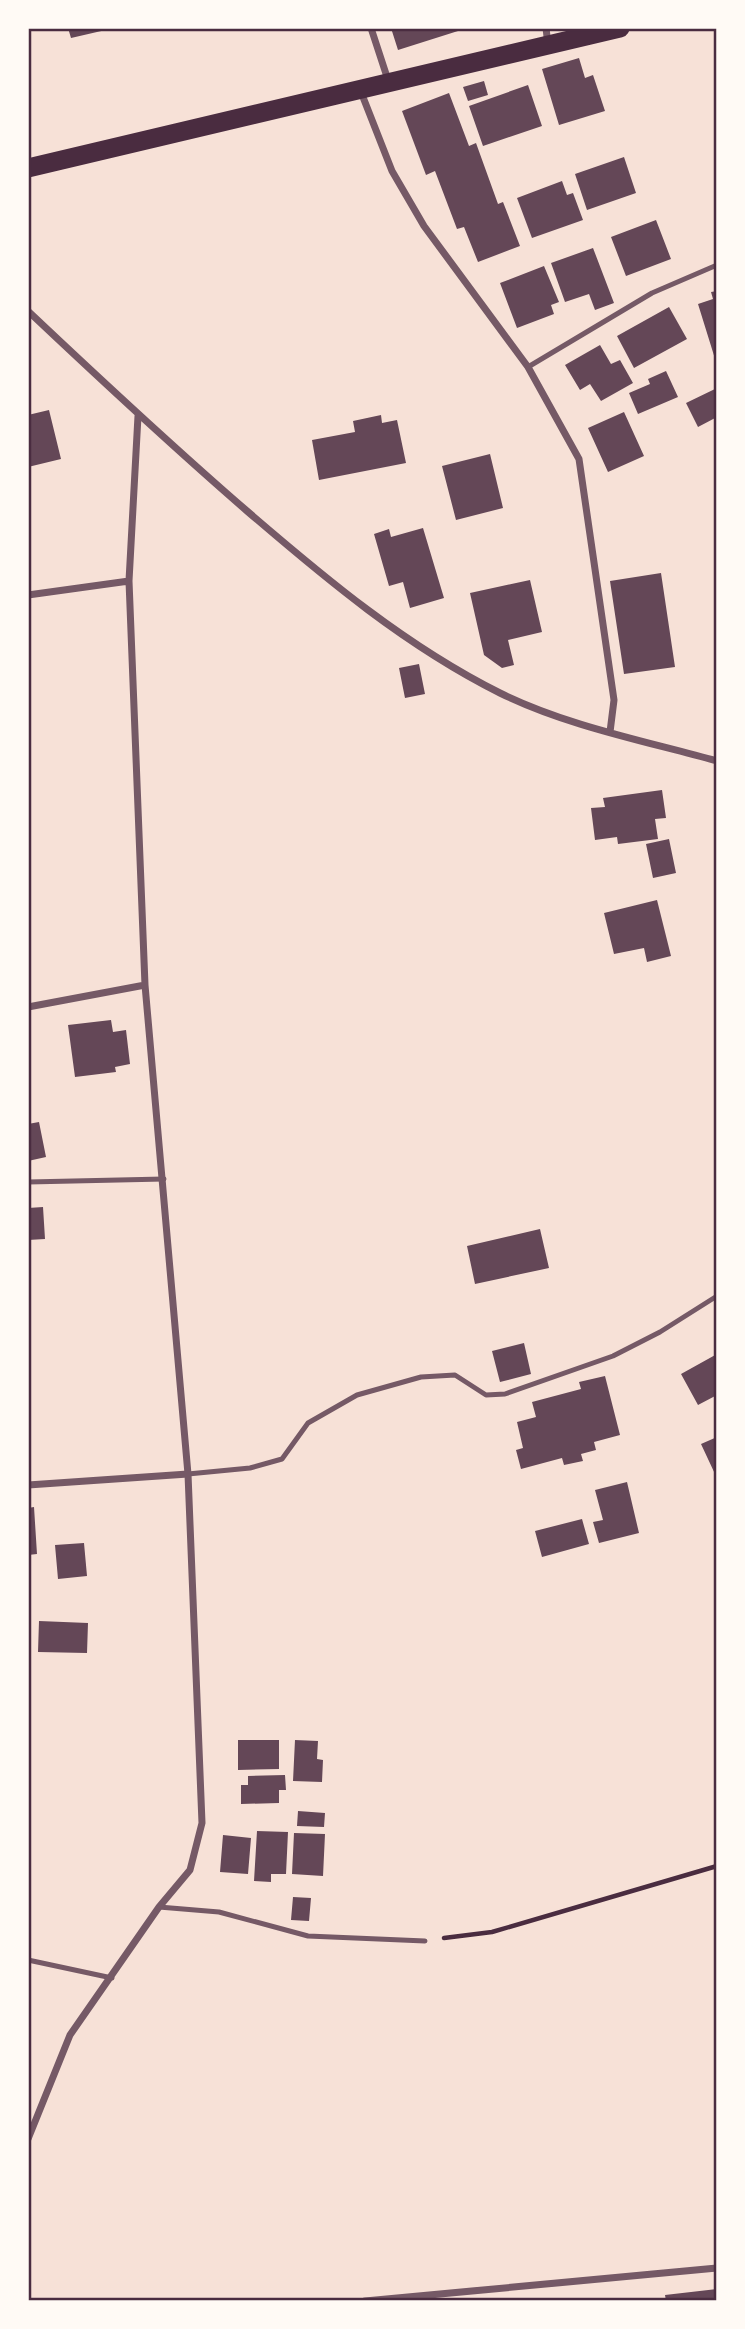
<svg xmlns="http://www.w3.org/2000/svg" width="745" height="2329" viewBox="0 0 745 2329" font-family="'Space Grotesk',sans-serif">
  <rect width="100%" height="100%" fill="#f7e1d7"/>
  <path fill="#644757" d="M68,28H110V29L71,38Z
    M391,28H457L458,31L398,50Z
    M579,58L585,78L593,75L605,111L559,125L542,69Z
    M484,81L488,95L468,101L463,87Z
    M528,85L542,126L483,146L469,106Z
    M449,93L469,146L476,143L498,204L503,202L520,246L478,262L464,227L457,229L435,171L426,175L402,111Z
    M624,157L636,193L587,210L575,174Z
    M562,181L567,195L573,193L583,220L532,238L517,198Z
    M656,220L671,259L626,276L611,237Z
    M593,248L614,303L595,310L589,294L565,302L551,263Z
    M544,266L559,302L551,305L554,314L517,328L500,283Z
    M717,291V362H716L698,304L713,299L711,292Z
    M669,307L687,339L634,368L617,336Z
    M600,345L611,364L620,360L633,383L601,401L590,384L580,390L565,365Z
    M666,371L678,397L638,414L629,393L650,384L648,379Z
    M717,388V417L698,427L686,403Z
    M49,410L61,459L28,467V415Z
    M624,412L644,456L608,472L588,428Z
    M381,415L382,423L397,420L406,463L319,480L312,440L355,432L353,421Z
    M490,454L503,508L456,520L442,466Z
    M423,528L444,598L410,608L403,582L389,586L374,534L389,529L391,537Z
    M661,573L675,667L624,674L610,581Z
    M530,580L542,632L508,640L514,665L502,668L484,655L470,593Z
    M419,664L425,694L405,698L399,668Z
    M662,790L666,818L655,819L658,839L618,844L617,837L595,840L591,808L605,807L603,798Z
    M669,839L676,873L653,878L646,844Z
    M657,900L671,956L647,962L644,948L614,954L604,913Z
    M111,1020L113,1032L126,1030L130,1064L115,1067L116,1072L75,1077L68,1025Z
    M39,1122L46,1157L28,1161V1124Z
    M43,1207L45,1239L28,1240V1208Z
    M540,1229L549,1268L475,1284L467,1246Z
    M524,1343L531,1374L500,1382L492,1351Z
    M717,1354V1395L698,1405L681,1374Z
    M605,1376L620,1435L594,1442L596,1450L581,1454L583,1461L564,1465L562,1458L521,1469L516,1450L523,1448L517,1422L536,1417L532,1402L581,1389L579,1382Z
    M717,1437V1473L715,1474L701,1444Z
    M627,1482L639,1533L599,1543L593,1522L603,1520L595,1490Z
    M34,1507L37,1554L28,1555V1508Z
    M582,1519L589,1544L542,1557L535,1531Z
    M84,1543L87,1576L58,1579L55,1545Z
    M39,1621L88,1623L87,1653L38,1652Z
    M238,1740H279V1769L238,1770Z
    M295,1740L318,1741L317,1759L323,1760L322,1782L293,1781Z
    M285,1775L286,1790H279V1803L241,1804V1785H248V1776Z
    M298,1811L325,1813L324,1827L297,1826Z
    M257,1831L288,1832L286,1874H271V1882L254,1881Z
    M294,1833L325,1834L323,1876L292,1874Z
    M223,1835L251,1838L248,1874L220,1872Z
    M293,1897L311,1898L309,1921L291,1920Z
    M717,2289V2301H666L665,2295Z"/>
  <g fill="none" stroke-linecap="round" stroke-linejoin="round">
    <path stroke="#4a2c40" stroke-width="4.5" d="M444,1938L492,1932L717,1866"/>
    <path stroke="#755966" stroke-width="5" d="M528,367L652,293L717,265
      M28,1182L164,1179
      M188,1474L250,1468L282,1459L308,1423L357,1395L421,1377L455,1375L486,1395L505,1394L613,1356L660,1332L717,1296
      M159,1907L219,1912L308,1936L425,1941
      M28,1960L112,1978"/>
    <path stroke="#755966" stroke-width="7" d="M371,28L388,80
      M546,28L548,45
      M361,92L392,171L424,226L528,367L579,459L614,700L610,732
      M28,311C100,379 172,446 247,511C326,579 406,646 500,693C567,726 645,741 717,761
      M28,595L129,581
      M28,1007L145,985
      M28,1485L188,1474
      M28,2139L70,2035L159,1907L190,1870L202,1823L188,1474L145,985L129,581L138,416
      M365,2301L717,2268"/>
    <path stroke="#4a2c40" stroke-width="19" d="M28,168L620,28"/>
  </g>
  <rect width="745" height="2329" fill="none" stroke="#fffaf5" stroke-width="60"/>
  <rect x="30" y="30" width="685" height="2269" fill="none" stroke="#4a2c40" stroke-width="2.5"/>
</svg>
